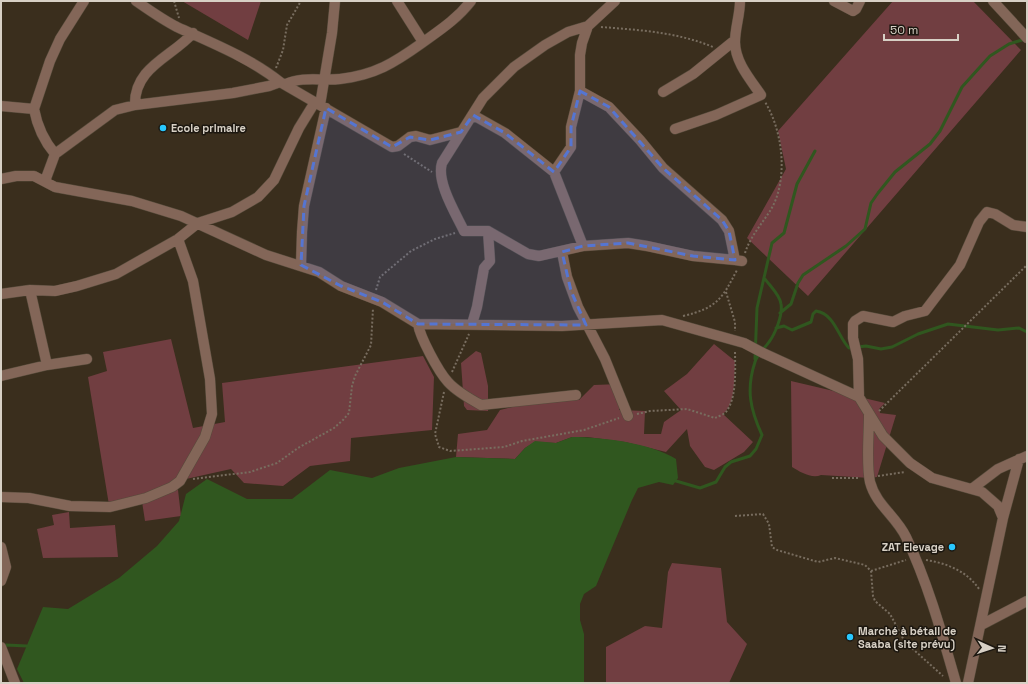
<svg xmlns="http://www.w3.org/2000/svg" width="1028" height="684" viewBox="0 0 1028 684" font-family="'Space Grotesk',sans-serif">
  <rect width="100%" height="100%" fill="#3a2e1d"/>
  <path fill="#713e41" d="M182,1H261L248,40Z
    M893,1H973L1021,50L808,296L747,238L786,169L778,131Z
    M171,339L193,428L225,422L222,383L423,356L434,377L432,430L351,438L350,461L310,466L283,486L244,483L231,469L177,481L181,516L145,521L141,495L109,505L88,377L107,371L103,352Z
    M714,344L735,361C734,378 736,403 723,414L753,442L744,452L714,470L705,467L690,446L687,429L666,452L625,442L587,437H572L556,443L535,442L525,448L515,459L456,457L458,434L487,430L500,410L542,400H579L594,385L620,384L619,410L645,411L644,434H661L664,422L681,410L664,391L687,374Z
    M476,351L481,353L488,386V411L467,410L464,406L461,363Z
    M791,381L885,403L879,409L880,413L896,415L877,477L870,478L821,475C812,479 800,472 792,467Z
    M69,512L70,528L115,525L118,557L43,558L37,529L54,525L52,515Z
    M672,563L721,568L727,622L747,644L729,683H606V647L645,626L662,628L668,572Z"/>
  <path fill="#30571f" d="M572,437C603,437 650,443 676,459L678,478L673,485L659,482L638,488L632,500L596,586L584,594L580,604V620L584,634V683H24L17,669L43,607L68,609L119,578L157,546L179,521L186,494L207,479L247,499H292L330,470L372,478L399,468L456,457L515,459L525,448L535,441L556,443Z"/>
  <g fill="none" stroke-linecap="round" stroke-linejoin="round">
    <path stroke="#30571f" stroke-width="3" d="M780,313L791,304L798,283L803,275L846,246L865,229L871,203L878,193L895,172L930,144L940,131L962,87L980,67L990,56L1009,44L1025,39
      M776,328L784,326L792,330L811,322L813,314L816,311C835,314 838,337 849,348L866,346L881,349L892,347L918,334L948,324L998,330L1019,328L1027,332
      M755,359L757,308L772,243L784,233L797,184L815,151
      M676,481L700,488L716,482L725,467L731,462L750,456L756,449L762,435C750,409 746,389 755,362C757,354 765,348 769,342C775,334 783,315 781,304C780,295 770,286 765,279
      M4,648L6,645L27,646"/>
    <g stroke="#564b3b" stroke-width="11">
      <path id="minor" d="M136,1C149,10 163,20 177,27C212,43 250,58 280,82L392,147L398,146L410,137L416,136L430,140L461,132
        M397,1L423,42
        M834,1L853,11L856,9L860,1
        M993,1L1027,38
        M588,26L568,32L545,45L514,67L483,98L442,163C436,182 456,214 464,231H488L528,254L539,256L583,246L628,243L647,246L693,256L735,260
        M286,84C302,76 322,81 340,79C375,75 394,63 422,43C440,30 457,19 471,1
        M580,91L609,107L640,140L663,168L722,220L729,231L735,260L742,261
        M663,92L693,74L735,40
        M135,105C134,67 172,57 193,33
        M320,105L332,33L335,1
        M1,106L34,109C37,125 44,141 55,154
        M34,109L50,61L60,39L84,1
        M473,115L505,133L554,172L583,246
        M675,129L716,115L761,95C750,79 735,62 735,42C735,28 740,15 740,1
        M554,172L571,147V127L580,91V55L582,43L588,26L615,1
        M1,179L16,176H34L55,187L132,201L181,216L266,255L319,272L341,286L382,302L418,324L562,326L662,320L744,343L763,353L859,397L883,436L910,463L932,478L982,492L998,506L1003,518
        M45,181L55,154L115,110L135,105L233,93L269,86L280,82
        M562,252L567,277L578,307L605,359L628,416
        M301,265L302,232L304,206L326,108
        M1,294L30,290
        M418,324C420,337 438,371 448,382C456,391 470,399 481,405L576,395
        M472,324L477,307L484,268L490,261L488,231
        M47,365L87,359
        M1,376L47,365L30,290L55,291L77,286L116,274L178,239L198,223L232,212L258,197L274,180L299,128L315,102
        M859,397L858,359L853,338V324L855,321L863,316L893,322L905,316L925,311L960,265L979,222L987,212L995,214L1013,225L1027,227
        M869,415C869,435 866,463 870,482C876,505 896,516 906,537C928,583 942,634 956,683
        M973,488L998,469L1027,456
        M1,497L29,498L70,506L110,507L146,498L172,487L180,481L205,437L212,414L210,379L193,281L178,239
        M1,547L6,567L1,581
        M981,625L1027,601
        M1,647L15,683
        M968,683L1003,518L1019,459"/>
    </g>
    <path stroke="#786d5f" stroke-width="2" stroke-dasharray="2 2" stroke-linecap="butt" d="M174,1L179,18
      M601,27C639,30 677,32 713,47
      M276,68L283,50L287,25L301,1
      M404,154L432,172
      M745,253C750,237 761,225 770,211C789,181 783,131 765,102
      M376,290L380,277L411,251L435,239L455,233
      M726,292L735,322V331
      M683,316C717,308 722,299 737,270
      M452,372L469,334
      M444,392L435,434L439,447L450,451L504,447L522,441L584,430L619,418
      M879,411L1027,265
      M637,414L650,411L687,409L715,418C719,416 726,414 728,409C737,394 735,367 735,350
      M878,476L905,472
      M832,478H860
      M193,479L250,472L277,463L298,448L334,428L343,420L349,413L352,386L355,376L371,345L373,308
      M735,516L763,514L769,524L772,547L777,550L818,562L835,558L865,565L871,571L873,596L875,601L890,614L905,642L943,676
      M926,560C946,563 967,571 979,589
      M871,571L906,560"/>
    <use href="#minor" stroke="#836658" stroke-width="10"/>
  </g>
  <path fill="#5575d2" fill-opacity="0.2" stroke="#5575d2" stroke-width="3" stroke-dasharray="8 5" stroke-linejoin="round" d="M580,91L609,107L663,168L722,220L729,231L735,260L693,256L628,243L583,246L562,252L571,291L586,325L418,324L382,302L341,286L301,265L304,206L326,108L392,147L410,137L430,140L461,132L473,115L505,133L554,172L571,147V127Z"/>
  <g fill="#28c8ff" stroke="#1c1710" stroke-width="1.5">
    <circle cx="163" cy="128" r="4"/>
    <circle cx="952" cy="547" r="4"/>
    <circle cx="850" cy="637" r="4"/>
  </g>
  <g text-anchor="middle" stroke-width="3" stroke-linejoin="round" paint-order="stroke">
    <g font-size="11" font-weight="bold" fill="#d7d0c5" stroke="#1c1710" text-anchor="start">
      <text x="171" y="132">Ecole primaire</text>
      <text x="944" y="551" text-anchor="end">ZAT Elevage</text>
      <text x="858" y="635">Marché à bétail de<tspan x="858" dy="13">Saaba (site prévu)</tspan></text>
    </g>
  </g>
  <rect width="1028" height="684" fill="none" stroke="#d7d0c5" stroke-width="4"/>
  <g transform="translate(992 648) rotate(93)" stroke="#1c1710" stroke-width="3" paint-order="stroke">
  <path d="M0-3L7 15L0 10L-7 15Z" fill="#d7d0c5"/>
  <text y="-6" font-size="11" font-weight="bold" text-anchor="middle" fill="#d7d0c5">N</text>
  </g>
  <path d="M884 34v6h74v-6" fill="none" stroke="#d7d0c5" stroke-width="2"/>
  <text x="890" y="34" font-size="12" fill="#d7d0c5" stroke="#1c1710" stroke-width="3" paint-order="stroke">50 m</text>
</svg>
